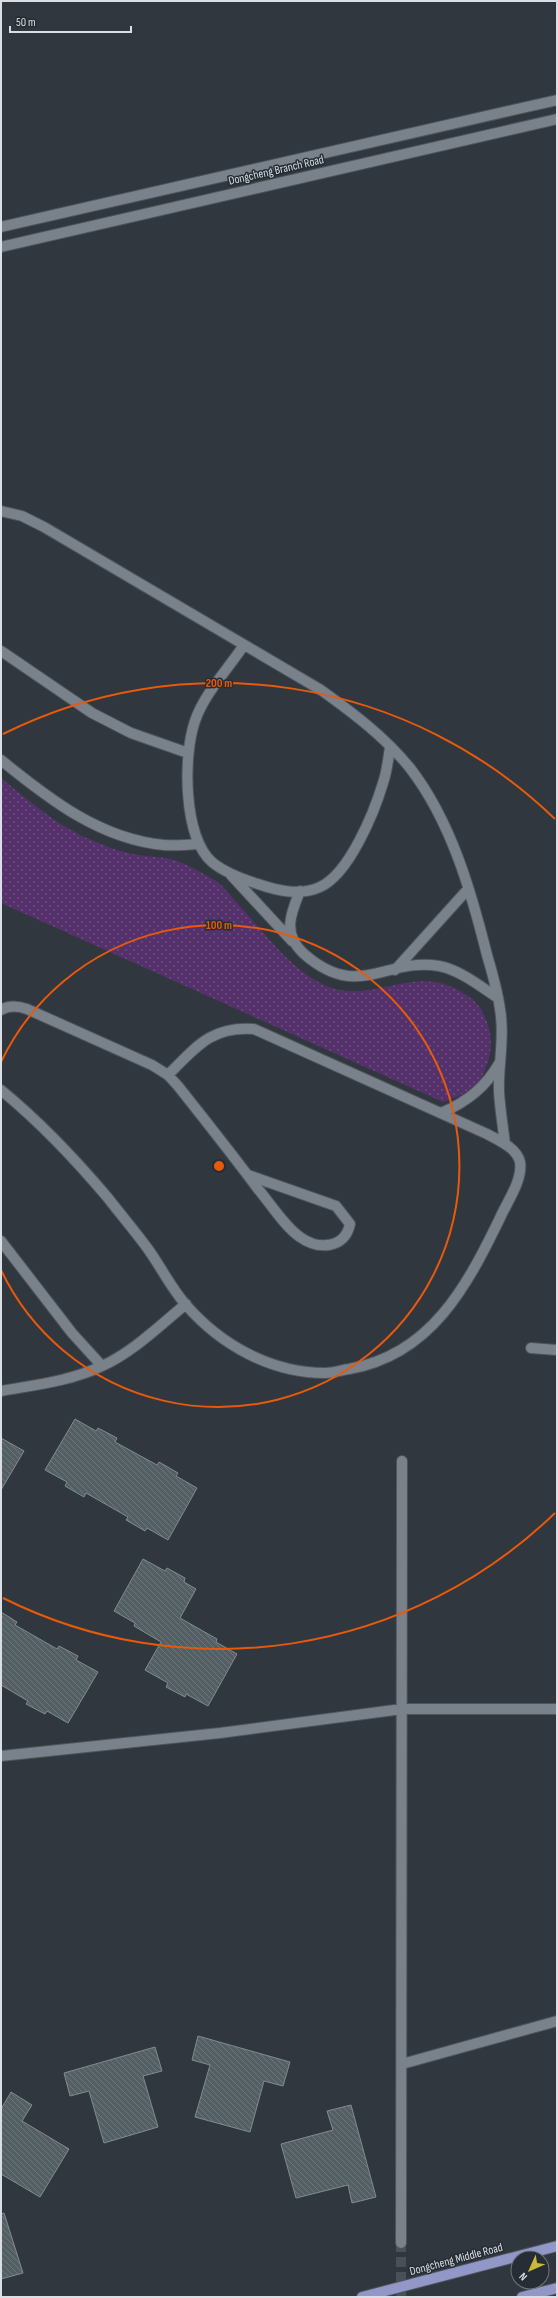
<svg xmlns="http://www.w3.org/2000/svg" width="558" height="2298" viewBox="0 0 558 2298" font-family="'Sofia Sans Condensed',sans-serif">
  <defs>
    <pattern id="garden-dots" width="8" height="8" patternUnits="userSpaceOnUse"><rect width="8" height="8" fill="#55316c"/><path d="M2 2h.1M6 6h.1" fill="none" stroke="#6d4e81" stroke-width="1.8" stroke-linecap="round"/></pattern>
    <pattern id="building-back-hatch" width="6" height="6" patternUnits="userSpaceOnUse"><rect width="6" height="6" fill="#535f63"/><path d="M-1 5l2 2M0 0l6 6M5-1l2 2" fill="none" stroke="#6b7679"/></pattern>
  </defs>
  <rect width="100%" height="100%" fill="#30373e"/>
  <path fill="url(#garden-dots)" d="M1,778C29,801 60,828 94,841C106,846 120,852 133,854C146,857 161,856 174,860C187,864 204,874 216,881C224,886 231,897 238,904C264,932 289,968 324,985C373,1007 414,961 463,993C472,998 480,1005 484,1015C493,1034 493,1051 485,1070C478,1088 460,1097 443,1102L1,903Z"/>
  <path fill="url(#building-back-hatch)" stroke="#7f8c90" d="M75,1419L96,1431L98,1428L117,1438L115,1442L157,1465L159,1462L178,1473L176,1476L197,1488L168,1540L147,1528L145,1531L126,1520L128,1517L86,1493L84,1497L65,1486L67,1482L45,1470Z
    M1,1438L24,1451L1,1490Z
    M143,1559L165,1571L167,1568L185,1578L184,1582L196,1589L180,1618L217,1639L216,1642L237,1654L208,1706L186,1694L185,1697L166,1687L168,1683L145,1670L161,1642L134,1626L135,1623L114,1611Z
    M1,1612L17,1622L15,1625L57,1649L59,1646L78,1656L76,1660L98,1672L68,1723L47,1711L45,1714L26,1704L28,1701L1,1685Z
    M198,2036L290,2062L283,2086L264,2081L250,2132L195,2117L210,2065L192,2060Z
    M155,2047L162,2071L143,2076L158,2127L104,2143L89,2091L70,2096L64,2073Z
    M11,2092L32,2105L22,2121L69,2149L40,2197L1,2174V2109Z
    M351,2105L376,2197L352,2203L348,2185L296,2198L281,2144L333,2130L327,2111Z
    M4,2213L23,2273L1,2279V2214Z"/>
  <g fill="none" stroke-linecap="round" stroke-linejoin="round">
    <path stroke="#4a5057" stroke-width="10" stroke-dasharray="10 5" stroke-linecap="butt" d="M401,2297V2243"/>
    <g stroke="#4f545a" stroke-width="12">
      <path id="minor" d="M1,227L557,100
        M1,247L557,119
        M1,511L22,516L44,527L321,690C353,713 385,737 410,768C451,821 471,891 487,955C493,975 499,996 501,1017C504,1042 498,1067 499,1092C500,1109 503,1127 505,1144
        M244,645C228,669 204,694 195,721C183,755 183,837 212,862C225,873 242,879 258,884C278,891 300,896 320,887C349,874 374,813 383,783C387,772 388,759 390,748
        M1,651L92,713L131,733L188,753
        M1,760C49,799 100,839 164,845C175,846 187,845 198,844
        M231,875L292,941
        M300,891C291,913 282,933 303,953C358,1002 385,957 439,966C460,970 480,986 498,998
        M395,970L468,889
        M1,1010C9,1005 18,1006 27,1009L152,1065L168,1075L178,1086C205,1120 232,1154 258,1189C270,1203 285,1227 300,1237C318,1250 345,1249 350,1224L336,1206L248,1175
        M1,1090C40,1122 76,1160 108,1198C121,1215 135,1231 148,1249C161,1267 171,1288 186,1305C221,1345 271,1373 325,1373C333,1373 342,1370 349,1369C431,1355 467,1286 500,1218C507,1202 523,1180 520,1162C517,1148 498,1140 487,1134L254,1029C211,1026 196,1047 168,1075
        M441,1113C467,1102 486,1087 500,1062
        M1,1241L72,1333L102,1366
        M531,1348L557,1350
        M1,1391C34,1385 71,1381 102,1366C133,1352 159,1326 186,1304
        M1,1756L220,1733L402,1709H557
        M402,2064L557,2021
        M401,2243L402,1461"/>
    </g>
    <g stroke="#4f545a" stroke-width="12">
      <path id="major" d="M362,2297L557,2246
        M522,2297L557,2288"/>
    </g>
    <use href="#minor" stroke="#79818a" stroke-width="10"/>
    <use href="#major" stroke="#9197c7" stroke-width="10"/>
  </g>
  <g fill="none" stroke="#e8590c" stroke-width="2">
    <path d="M1 1062A241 241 0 1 1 1 1270"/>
    <path d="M555 1513A483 483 0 0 1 3 1598M3 734A483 483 0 0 1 555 819"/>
  </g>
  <g text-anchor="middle" stroke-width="3" stroke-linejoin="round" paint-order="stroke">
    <g font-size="12" fill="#dbdfe4" stroke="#262d34">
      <text transform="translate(276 170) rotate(-13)" y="4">Dongcheng Branch Road</text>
      <text transform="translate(456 2259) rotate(-15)" y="4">Dongcheng Middle Road</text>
    </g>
  </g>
  <circle cx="219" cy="1166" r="6" fill="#e8590c" stroke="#262d34" stroke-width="2"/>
  <g font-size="12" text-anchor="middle" font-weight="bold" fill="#e8590c" stroke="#262d34" stroke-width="3" stroke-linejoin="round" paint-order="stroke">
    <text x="219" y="687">200 m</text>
    <text x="219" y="929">100 m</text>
  </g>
  <rect width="558" height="2298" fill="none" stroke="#dbdfe4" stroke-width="4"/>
  <g transform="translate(530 2270) rotate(225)"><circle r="19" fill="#262d34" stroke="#6e747a"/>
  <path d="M0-3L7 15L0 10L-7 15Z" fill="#cbba39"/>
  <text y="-6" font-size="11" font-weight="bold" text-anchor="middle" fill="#dbdfe4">N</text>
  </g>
  <path d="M10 26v6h121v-6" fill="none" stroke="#dbdfe4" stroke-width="2"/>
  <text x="16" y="26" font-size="12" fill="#dbdfe4" stroke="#262d34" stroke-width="3" paint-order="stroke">50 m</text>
</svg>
